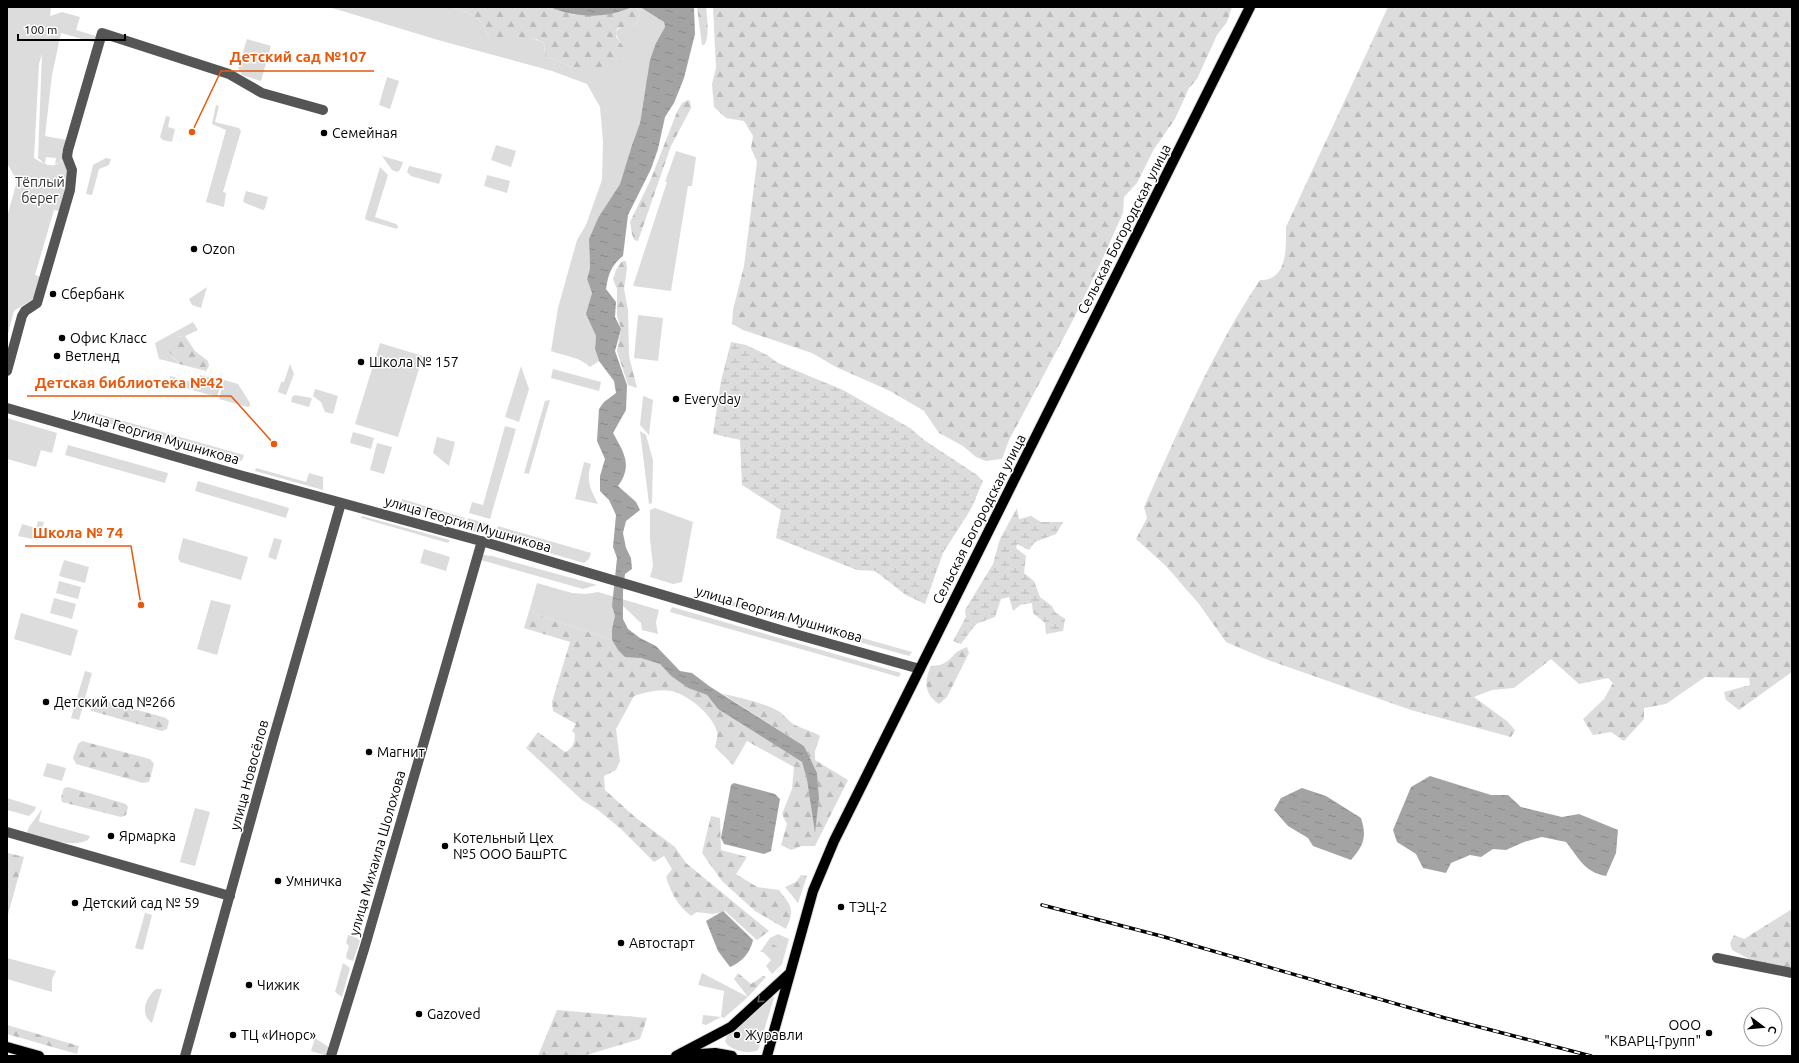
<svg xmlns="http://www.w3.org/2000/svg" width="1799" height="1063" viewBox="0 0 1799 1063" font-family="Ubuntu,sans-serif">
  <defs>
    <pattern id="forest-firs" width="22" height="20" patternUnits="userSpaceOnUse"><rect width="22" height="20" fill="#dcdcdc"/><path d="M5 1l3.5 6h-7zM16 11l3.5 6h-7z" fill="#bbb"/></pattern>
    <pattern id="wetland-marsh" width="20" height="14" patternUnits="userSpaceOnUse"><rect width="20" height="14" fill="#dcdcdc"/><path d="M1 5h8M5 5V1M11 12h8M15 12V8" fill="none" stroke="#bbb"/></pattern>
    <pattern id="water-ripples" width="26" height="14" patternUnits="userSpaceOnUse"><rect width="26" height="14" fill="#a3a3a3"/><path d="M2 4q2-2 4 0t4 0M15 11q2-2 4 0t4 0" fill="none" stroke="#8b8b8b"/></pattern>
  </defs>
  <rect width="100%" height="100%" fill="#fff"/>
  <path fill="#dcdcdc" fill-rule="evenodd" d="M7,7H51L50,16L62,12L80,17L76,30L99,37L96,43L61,33L52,75L45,136L67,140L70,174L60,211L54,210L35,275L41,277L36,297L14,311L7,337V217L17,181L7,163ZM42,54L38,158L45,164L46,157L56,158L55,164L59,163L65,158C55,170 45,165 34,158L39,64Z
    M329,7H450C472,13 482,16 489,39C509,37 526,34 544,43L545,54L547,57L573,67H607L626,50C611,31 612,28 636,24L640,15L637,7H640L664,22L665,27L656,43L644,97L640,123L632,145L620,184L598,218L589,239L590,268L587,279L592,293L587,314L596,336L595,349L599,361L590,367C580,357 564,356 551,351L558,308L577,240L586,225L602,180L603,141L600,107L587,84L552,71L438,40Z
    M247,39L271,46L261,81L242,75L238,68Z
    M387,77L399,81L390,109L379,105Z
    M216,105L219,106L215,122L239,128L241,131L223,192L226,193L224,207L206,202L226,130L212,124Z
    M166,116L170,117L168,127L175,129L172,142L163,140L160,137Z
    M496,145L516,151L511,167L491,160Z
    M676,151L696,157L692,186H688L671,291L633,286L667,182H665Z
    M382,156L403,162L400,170L397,172L392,170Z
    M106,158L111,159L109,165L99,169L92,195L86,194L93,165Z
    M409,166L442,174L439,184L411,176L407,172Z
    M380,167L388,175L375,217L396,224L398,226L397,229L366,220L365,218Z
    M487,175L510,181L507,193L484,186Z
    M246,191L268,197L265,208L263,210L245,203L243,201Z
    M207,287L201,308L192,305L189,299Z
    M638,315L663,318L658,361L634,358Z
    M193,322L198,330L185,336L175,337L171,355L179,364L159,359L155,343Z
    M380,343L423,356L398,437L355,424Z
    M290,364L294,374L286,395L278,392L281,382H284Z
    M521,366L529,389L519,422L505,417Z
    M553,369L601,382L599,391L551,378Z
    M200,375L222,381L217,397L168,383L170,376L198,384Z
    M224,380L238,384L250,403V406L248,407L219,399Z
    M315,389L338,396L333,414L325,412L321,402L313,396Z
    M295,395L312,398L309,407L291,402L292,397Z
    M644,396L653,400L649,435L640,425L643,397Z
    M550,400L529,474L524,473L545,401Z
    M95,413L244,455L242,461L93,419Z
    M7,418L57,433L52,453L41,450L36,467L7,459Z
    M505,426L516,429L490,519L469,513L472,502L483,505Z
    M640,431L646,435L653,460L652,503L649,504Z
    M353,432L374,438L371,449L350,443Z
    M437,437L455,442L449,466L433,453Z
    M377,443L392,447L384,474L370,470Z
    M68,445L168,473L165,483L65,455Z
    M584,462L591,464C586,481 590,488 598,504L575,499Z
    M256,468L306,482L309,473L323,477V490L255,471Z
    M198,481L289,508L286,518L195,491Z
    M402,499L465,518L462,527L459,526L457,521L403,506L401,503Z
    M655,508L693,522L682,582L673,584L650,577L653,566L650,539V510Z
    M362,516L450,540L448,543L361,518Z
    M468,518L488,524L483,534L465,529Z
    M38,521L44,522L38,540L18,536L22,524L36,528Z
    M498,526L591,553L589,559L584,563L498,538L495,535Z
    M183,538L248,557L241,580L180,562L178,558Z
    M274,538L282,540L276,560L268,557Z
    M424,549L450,557L446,571L420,563Z
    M483,555L492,556L597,585L583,589L481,560Z
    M64,560L89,567L85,583L59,576Z
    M59,581L81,587L78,599L56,593Z
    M537,583L572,593L586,594L598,592L659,610L656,622L658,634L642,630L641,623L623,606C615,617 612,626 612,640L535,614L530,608Z
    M699,592L912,652L909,656L703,598Z
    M54,598L76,604L72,619L50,613Z
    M211,600L231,605L217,655L197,649Z
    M672,607L901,673L899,677L670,612Z
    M21,613L78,630L71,656L14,639Z
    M85,671L92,673L79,720L71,718Z
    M47,763L66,768L62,781L43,776Z
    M7,798L36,807L35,810L29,816L7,810Z
    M195,808L210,812L195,866L180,862Z
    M42,809L39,821L40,822L90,836L88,840C71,848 47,839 30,834L27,832L29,827Z
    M145,913L152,915L143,950L135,948Z
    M778,934L789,939L782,964L772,974L766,966L771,960L763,952H760L770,938Z
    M348,935L357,938L360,941L353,961L347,959L346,956L349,946L346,943Z
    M7,958L56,971L52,979V992L7,979Z
    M343,963L350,968L342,997L335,992Z
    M702,973L748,997L724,1018L721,1017L706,1025L702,1024L703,1015L721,1017L724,991L698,985Z
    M156,989H162L152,1023C139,1014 146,997 156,989Z
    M772,996L774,998L758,1050C750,1055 728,1050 725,1041L727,1036Z
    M315,1038L330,1048L327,1056L311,1051Z"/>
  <path fill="url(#forest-firs)" d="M450,7H550L574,15L620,12L632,7H637L640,15L636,24L618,28L616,31V37L626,50L624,61L607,67H573L547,57L545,54L544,43L536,39L514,37L508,44H498L489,39C482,16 472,13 450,7Z
    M697,7H706C707,16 710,39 704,45H702Z
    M713,7H1232L1227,22L1217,35L1197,79L1189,88L1175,119L1154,149L1137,183L1124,197L1123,213L1102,260L1073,320L1009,440L1002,459L986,461L976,457L963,446L939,433L924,411L890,391L836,367L812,353L743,330L732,324L733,310L744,266L757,162L751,148L753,136L744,121L726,118L714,107L712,84L716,68Z
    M1388,7H1792V672L1739,710L1726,700L1724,692L1750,685L1749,678L1705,677L1666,704L1644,708V719L1624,741L1611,732L1593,735L1583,719L1604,699L1613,683L1608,678L1579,684L1551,659L1514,688L1492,690L1474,697L1507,721L1515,730L1511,737L1411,710L1268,660L1226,642L1199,604L1166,566L1136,539L1147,518L1144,507C1179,430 1213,350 1260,280C1288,281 1286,247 1286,227Z
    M688,100L690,101L691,108L671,146L638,241L634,240L632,234L630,222L650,181L677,112L682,103Z
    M622,261H626L627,268L624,289L628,310L629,356L637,388L628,385L617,351L621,329L617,316V289L613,279L616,270Z
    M185,336L195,351L208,361L209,366L206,371L179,364L166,348L168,340L175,337Z
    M530,608L535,614L612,640L618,650L660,664L671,676L688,688L707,695L718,709L802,762L807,780L815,831L819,799L804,746L723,694C738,697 768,704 780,712C786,717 790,723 797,726C805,730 813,731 820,736L815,751V760L848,780L815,846H802L791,850L781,845L787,824L782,814L792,789L794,767L747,741L733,765L715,747C716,743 718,736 717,732C714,716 686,693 671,691C659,689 646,692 634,696L616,729L620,761L616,770L604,776L605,790L635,817L675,847L686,863L769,931L757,940L725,911L713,914L697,912L691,916C678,906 671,893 666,877L672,869L664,856L654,862L621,829L598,810L582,800L526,748L538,732L565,752C573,749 575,742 575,734L572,731L576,724L553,711L552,702L570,642L524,628Z
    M967,647L969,653L947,697L939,704C924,694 924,681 931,666C954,665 948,653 967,647Z
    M95,698L166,718L169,721L167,729L162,731L92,711L88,707L90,700Z
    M82,741L150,759L154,764L149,782L143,783L76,764L73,758L78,744Z
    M68,787L126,804L128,807L126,815L121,817L62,802L61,798L64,788Z
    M711,816L720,818L721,850L747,857L736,874L757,887L779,890C792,907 795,909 786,929L755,911L722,881L702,853Z
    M8,853L24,857L7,918V857Z
    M801,875L807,876L798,903L785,887L796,882Z
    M1792,909V969L1753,961L1732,950L1730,943L1734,935L1744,939Z
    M771,943L784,951L778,962L771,958L765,951Z
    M738,973L751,984L763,976L766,977L748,997L734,979Z
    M557,1010L647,1018L640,1039L583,1056H538Z
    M7,1025L79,1046L77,1054L7,1034Z"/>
  <path fill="url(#wetland-marsh)" d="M731,342L746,345L767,355L778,363L843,390L910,428L924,440L977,475L983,481L971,509L943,553L925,604L906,595L875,571L857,570L776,538L781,510L742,485L740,440L713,434L721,381Z
    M1017,508L1019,519L1031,516L1041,522H1063L1056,534L1035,542L1029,550L1017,544L1016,548L1026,556L1024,573L1034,581L1040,597L1052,606L1055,612L1065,619L1063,631L1046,634L1045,623L1033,613L1032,603L1020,605L1013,611L1009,597L1001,599L995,617L976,624L961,644L953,641L966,617L965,610L993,564L1000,539Z"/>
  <path fill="url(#water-ripples)" d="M550,7H632C607,19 575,18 550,7Z
    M640,7H694L695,34L684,78L674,103L665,117L658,149L651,169L628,215L623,256C611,265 608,275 606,289L616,302L615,317L621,329L615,351L627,385L626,410L613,433C624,453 633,465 618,486L636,502L640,510L626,521L623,533L626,548L631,558L632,569L625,574L623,591V619L628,629L640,638L656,646L680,671L692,673L709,686L804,746L817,773L819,799L815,833L807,780L802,762L718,709L707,695L688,688L671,676L660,664L641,658L625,657L618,650L612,640V629L615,616L612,606L617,558L613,547L616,515L609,500L600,491V476L605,459L597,441L599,409L604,402L616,393L614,381L599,361L595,349L596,336L586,314L592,293L587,279L590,268L589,239L598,218L620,184L632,145L640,123L650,60L656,43L665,27L664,22Z
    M1430,776L1491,795H1508L1521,807L1562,817L1579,814L1618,830L1616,853L1606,876C1584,872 1579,858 1566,842L1542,837L1524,842L1506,850L1493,849L1481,857L1470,855L1451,863L1446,873L1423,868L1416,854L1397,842L1393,830L1411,787Z
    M734,783L775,794L780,799L771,851L764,854L724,844L721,838L731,785Z
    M1302,788L1326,796L1361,818C1367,837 1364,845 1351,860L1313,846L1308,838L1288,826L1274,810L1281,798Z
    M723,911L753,940C750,953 742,962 730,967L718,951L706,921Z"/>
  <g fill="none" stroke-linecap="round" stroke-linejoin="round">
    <g stroke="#dbdbdb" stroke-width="12">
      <path id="major" d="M7,1047L39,1056
        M685,1055L715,1053L732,1056
        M676,1056L731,1027L789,974
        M767,1056L813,891L834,841L1250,7"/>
    </g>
    <path stroke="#555" stroke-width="10" d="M7,371L22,316L25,311L37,303L70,190L72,170L67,157L68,150L102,33L229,74L262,93L323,110
      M7,408L243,476L488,543L784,631L920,669
      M7,832L230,896
      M1717,958L1792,973
      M185,1056L272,743L341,503
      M331,1056L365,946L482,541"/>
    <use href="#major" stroke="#000" stroke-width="10"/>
    <g stroke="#000" stroke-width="3.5">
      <path id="rail" d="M1042,905L1161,936L1445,1018L1591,1056"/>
    </g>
    <use href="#rail" stroke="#fff" stroke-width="2" stroke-dasharray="6" stroke-linecap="butt"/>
  </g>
  <defs><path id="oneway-chevron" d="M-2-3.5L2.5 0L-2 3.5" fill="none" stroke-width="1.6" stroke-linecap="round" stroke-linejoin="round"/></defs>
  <use stroke="#595959" href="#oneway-chevron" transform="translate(760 1000) rotate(138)"/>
  <g fill="#000" stroke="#fff" stroke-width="1.5">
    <circle cx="324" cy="133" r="4"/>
    <circle cx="194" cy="249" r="4"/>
    <circle cx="53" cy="294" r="4"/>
    <circle cx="62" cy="338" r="4"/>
    <circle cx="57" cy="356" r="4"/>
    <circle cx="361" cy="362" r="4"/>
    <circle cx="676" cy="399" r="4"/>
    <circle cx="46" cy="702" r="4"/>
    <circle cx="369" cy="752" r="4"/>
    <circle cx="111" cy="836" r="4"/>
    <circle cx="445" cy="846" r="4"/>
    <circle cx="278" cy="881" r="4"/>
    <circle cx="75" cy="903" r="4"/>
    <circle cx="841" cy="907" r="4"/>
    <circle cx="621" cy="943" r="4"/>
    <circle cx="249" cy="985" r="4"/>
    <circle cx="419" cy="1014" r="4"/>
    <circle cx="1709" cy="1033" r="4"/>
    <circle cx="233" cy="1035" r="4"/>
    <circle cx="737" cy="1035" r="4"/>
  </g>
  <g text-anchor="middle" stroke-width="3" stroke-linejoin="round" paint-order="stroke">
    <g font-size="14" fill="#000" stroke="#fff" text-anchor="start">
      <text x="332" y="138">Семейная</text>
      <text x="202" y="254">Ozon</text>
      <text x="61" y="299">Сбербанк</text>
      <text x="70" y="343">Офис Класс</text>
      <text x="65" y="361">Ветленд</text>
      <text x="369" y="367">Школа № 157</text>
      <text x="684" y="404">Everyday</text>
      <text x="54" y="707">Детский сад №266</text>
      <text x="377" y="757">Магнит</text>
      <text x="119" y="841">Ярмарка</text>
      <text x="453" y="843">Котельный Цех<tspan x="453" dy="16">№5 ООО БашРТС</tspan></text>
      <text x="286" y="886">Умничка</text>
      <text x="83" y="908">Детский сад № 59</text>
      <text x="849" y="912">ТЭЦ-2</text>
      <text x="629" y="948">Автостарт</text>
      <text x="257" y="990">Чижик</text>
      <text x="427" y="1019">Gazoved</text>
      <text x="1701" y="1030" text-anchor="end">ООО<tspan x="1701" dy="16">"КВАРЦ-Групп"</tspan></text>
      <text x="241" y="1040">ТЦ «Инорс»</text>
      <text x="745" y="1040">Журавли</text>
    </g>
    <g font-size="14" fill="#333" stroke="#fff">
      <text x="40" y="187">Тёплый<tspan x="40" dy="16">берег</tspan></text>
    </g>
    <g font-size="14" fill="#000" stroke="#fff">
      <text transform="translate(1124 229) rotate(-63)" y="5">Сельская Богородская улица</text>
      <text transform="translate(156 436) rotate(16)" y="5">улица Георгия Мушникова</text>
      <text transform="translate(979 519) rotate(-63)" y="5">Сельская Богородская улица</text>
      <text transform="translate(468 524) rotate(16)" y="5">улица Георгия Мушникова</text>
      <text transform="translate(779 614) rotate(16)" y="5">улица Георгия Мушникова</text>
      <text transform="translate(249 775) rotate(-75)" y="5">улица Новосёлов</text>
      <text transform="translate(377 853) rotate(-74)" y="5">улица Михаила Шолохова</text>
    </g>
  </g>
  <path fill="none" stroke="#e8590c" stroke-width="1.5" d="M192 132L221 71H374M274 444L231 396H27M141 605L131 546H25"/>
  <g fill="#e8590c" stroke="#fff" stroke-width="1.5">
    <circle cx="192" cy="132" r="4"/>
    <circle cx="274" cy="444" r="4"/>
    <circle cx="141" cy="605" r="4"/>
  </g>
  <g font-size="15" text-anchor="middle" font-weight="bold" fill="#e8590c" stroke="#fff" stroke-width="3" stroke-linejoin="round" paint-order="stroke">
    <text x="298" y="62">Детский сад №107</text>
    <text x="129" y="388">Детская библиотека №42</text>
    <text x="78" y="538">Школа № 74</text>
  </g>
  <rect width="1799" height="1063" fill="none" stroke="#000000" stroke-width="16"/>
  <g transform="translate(1763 1027) rotate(106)"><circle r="19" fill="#ffffff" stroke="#999999"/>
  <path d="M0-3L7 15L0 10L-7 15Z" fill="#000000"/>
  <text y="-6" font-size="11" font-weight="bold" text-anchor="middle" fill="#000000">С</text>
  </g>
  <path d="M18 34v6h107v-6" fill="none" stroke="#000000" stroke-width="2"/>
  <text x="24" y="34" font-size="12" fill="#000000" stroke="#ffffff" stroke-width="3" paint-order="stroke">100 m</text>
</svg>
